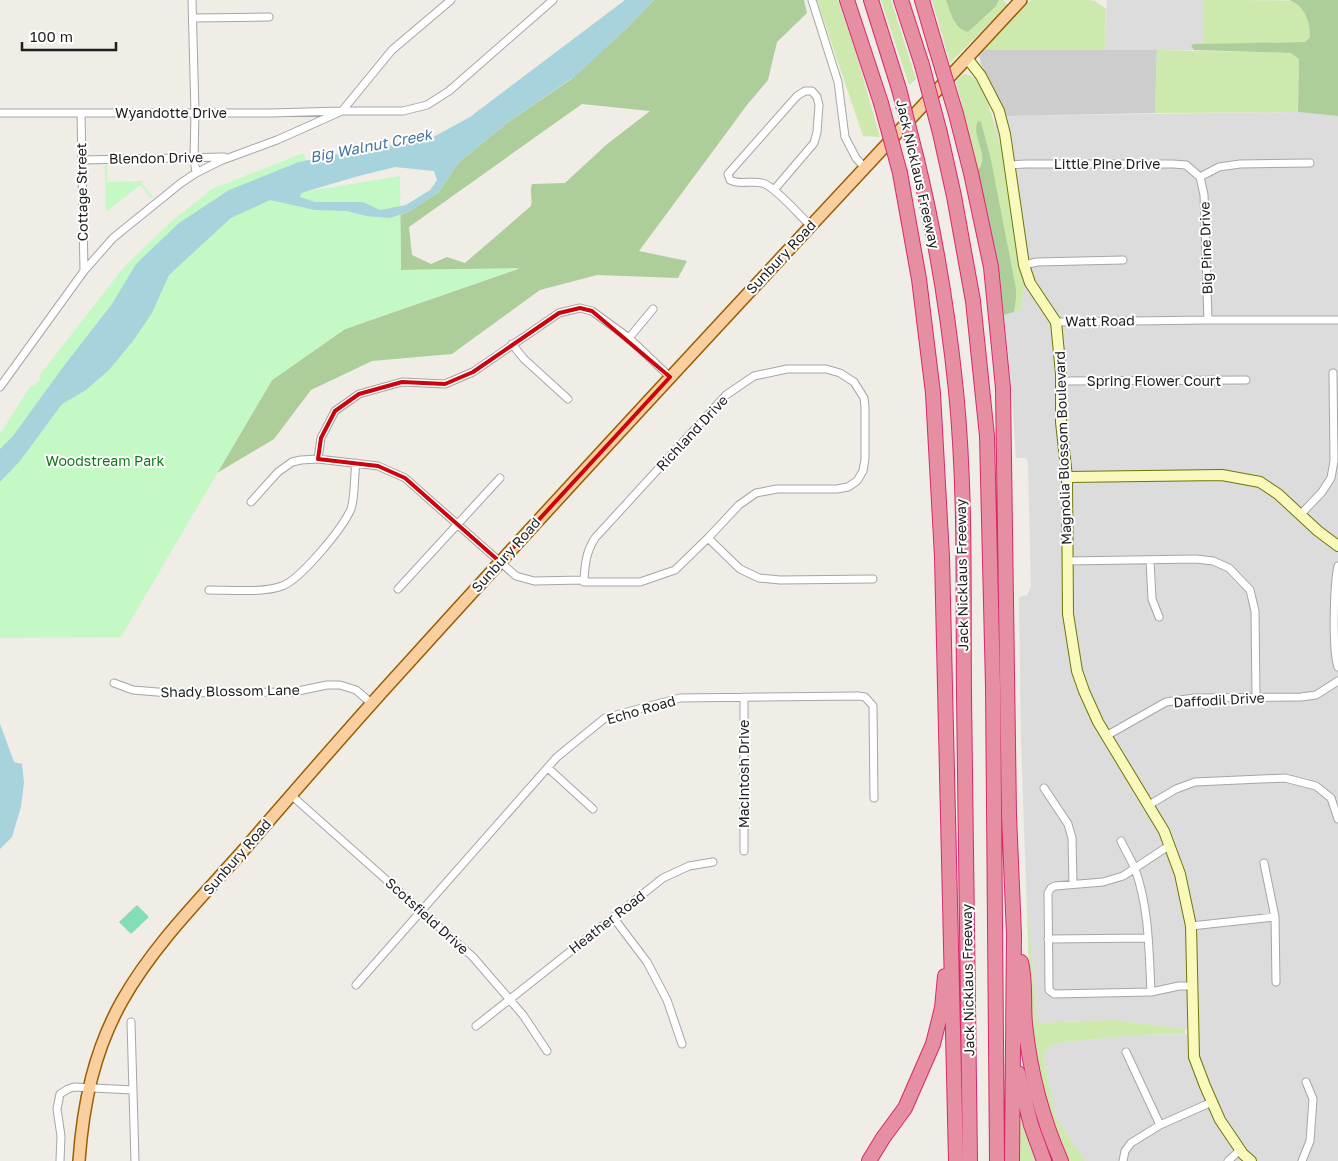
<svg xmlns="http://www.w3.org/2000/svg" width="1338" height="1161" viewBox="0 0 1338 1161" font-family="'Golos Text',sans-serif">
  <rect width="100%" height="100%" fill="#f0ece6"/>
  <path fill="#dddcdc" d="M1107,0H1204V44H1193L1191,46L1194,50H1105Z
    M1298,112L1338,116V1161H1086L1073,1144L1056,1117L1043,1056L1048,1048L1058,1043L1133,1035L1193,1034V1030L1113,1020L1037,1023L1026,885L1021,739L1019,597L1027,595L1031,587L1028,463L1026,458H1016L1011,381L1004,315L1021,310L1024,286L1018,261L1001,146L996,134L994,118L1005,116Z"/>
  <path fill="#cdcdcd" d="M982,50H1157L1155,113L1005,116L981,64L979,55Z"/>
  <path fill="#cde9ad" d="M817,0H838L856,53L880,137L863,136Z
    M881,0H891L916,79L909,85Z
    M932,0H946L955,24L996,6L999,0H1003L1008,5L950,63Z
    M1031,0H1088L1095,1L1106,9L1105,50H982Z
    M1204,0C1217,0 1286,0 1293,1C1307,9 1310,22 1310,37L1305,42L1204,44Z
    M1157,50L1291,53L1299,58L1298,112L1155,113Z
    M966,74C988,79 993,129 1001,146L1018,261L1024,286L1021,310L1014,312L1016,299L999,202L981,123L976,126C979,139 988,159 978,170L956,82L962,75Z
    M1026,885L1037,1023L1113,1020L1185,1029V1034L1133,1035L1058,1043L1048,1048L1043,1056L1056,1117L1073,1144L1086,1161H1066L1044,1102L1031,1025Z
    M1026,1062L1057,1161H1049C1038,1129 1028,1097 1023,1063Z
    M1020,1106L1038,1161H1017V1107Z"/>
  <path fill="#adce9b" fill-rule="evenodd" d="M654,0H804L807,13L777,42L768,80L747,105L639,251L687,261L678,278L597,275L540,290L452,354L372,361L311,390L274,439L217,473L272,380L345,329L518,269L401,270L400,215L408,212L439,192L458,163L507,123L570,80L626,29ZM582,104L650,111L606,145L565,183L532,184C529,192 533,198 531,206L465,263L447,257L431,264L412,255L409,227Z
    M946,0H999L996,6L968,32C953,28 951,13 946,0Z
    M1289,0H1338V116L1298,112L1299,59L1291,53L1194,50L1191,46L1193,44L1305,42L1310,37C1310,21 1305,6 1289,0Z
    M978,121L981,122L991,160L1016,289V299L1014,312L1004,315L994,248L978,170C991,155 970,136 978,121Z"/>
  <path fill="#c4f9c6" d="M303,153L315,181L302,192L400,176L401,270L520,268L345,329L272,380L121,637L0,638V434L28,390L32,385L34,386L41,378L39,376L124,267L173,220L212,189Z
    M105,165H107V182L144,181L142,184L153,197L151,198L140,185L106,212Z"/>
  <path fill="#85ddb7" d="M137,905L149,917L131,934L119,922Z"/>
  <path fill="#a7d3dd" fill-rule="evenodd" d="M625,0H654L626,29L578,74L507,123L458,163L439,192L408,212L390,218L366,216L347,211L315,210L270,200L231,218L169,275L152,313L133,341L109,370L86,390L62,404L20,461L0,482V449L13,436L63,367L112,304L136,264L179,223L229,190L299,162L368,148L426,141L470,117ZM395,167L434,171L437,180L430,190L406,205L380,210L363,202H315L300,197L301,193L355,177Z
    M0,724L14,762L22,764L24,783L21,807L12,837L0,849Z"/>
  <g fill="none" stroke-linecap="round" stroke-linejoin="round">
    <g stroke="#a6a6a6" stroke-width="9">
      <path id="street" d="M192,0L195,113L194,158L196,173
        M812,0L838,82L845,137L856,158L864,167
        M193,18L269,17
        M0,113H270L342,111L392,50L451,0
        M81,113L84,271
        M82,160L224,157
        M1009,165L1026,164H1173L1186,165L1200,177
        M1200,177L1204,195L1208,320
        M1200,177L1219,167L1240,164L1310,163
        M774,190L814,143L817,132L819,105L817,97L812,91H805L797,96L728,174L730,180C741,186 754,179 765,184C778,190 799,215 810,225
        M1024,265L1037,262L1123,260
        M1056,322L1208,320H1338
        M629,338L653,309
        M512,344L524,359L568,399
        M1061,381L1246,380
        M0,387L84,271L113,238L181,183L196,173L220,161L277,140L342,111H403L427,105L449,91L553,0
        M318,459L321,438L335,411L359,394L402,382L445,384L473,372L559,313L580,308L592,311L629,338L670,377
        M251,502L278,472L292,462L301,460L318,459L378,466L405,478L516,576L534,581L584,580V582H640L675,570L708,538L739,505L756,493L777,489H837L848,487L857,481L863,471L865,459V407L864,398L854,382L840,373L826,369H787L754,376L726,395L595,538C586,552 585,564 584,580
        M1301,514L1322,492L1331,478L1334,461L1333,373
        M708,538L740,569L759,578L780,580L873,579
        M1150,560L1152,599L1159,617
        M1067,561L1196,559L1213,561L1229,568L1250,590L1255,611L1256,697
        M1338,566C1334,584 1332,650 1338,667
        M398,589L500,478
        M209,590C230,590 264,593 282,586C300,580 343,528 351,509C355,498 354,476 356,463
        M114,683L133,690L169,693L293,692L327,685H340L356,690L371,703
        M744,697V851
        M1106,736L1166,702L1194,698L1301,697L1316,695L1338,681
        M548,768L593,809
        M1044,788L1068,824L1072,838L1073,884
        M291,795L473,957L523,1015L547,1051
        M1149,805L1176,789L1195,782L1285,778L1316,786L1331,798L1338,819
        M1121,841C1125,850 1131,859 1135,869C1149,907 1149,951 1151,992
        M1170,845L1123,876L1103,882L1055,886L1051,888L1048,893L1049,987V990L1054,994L1151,992L1179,986H1192
        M1264,863L1275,917L1276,982
        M613,917L647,962L667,1000L682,1044
        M1191,926L1275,917
        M1048,939L1148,938
        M356,985L557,757L605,718L680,698L858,696L865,697L873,706L874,798
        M131,1022L135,1161
        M476,1026L663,878L689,866L713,862
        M1126,1052L1160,1125
        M60,1161L61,1136L57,1109L60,1094L68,1089L74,1087L133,1090
        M1123,1161L1125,1151L1131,1143L1160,1125L1212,1102
        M1228,1161L1240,1150
        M1302,1161L1310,1141L1313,1099L1306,1082"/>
    </g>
    <g stroke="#6f7607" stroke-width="12">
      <path id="secondary" d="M967,58L981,76L999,111L1005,134L1024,265L1030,283L1056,322L1061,374V422L1067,477L1068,614L1077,671L1084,691L1098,722L1164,831L1180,874L1191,926L1194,1057L1205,1086L1220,1120L1243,1154L1251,1161
        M1067,477L1222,475L1260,482L1278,494L1318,531L1338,546"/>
    </g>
    <g stroke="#985f03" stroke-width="14">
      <path id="primary" d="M79,1161C83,1104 94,1051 122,1001C153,946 199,900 241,853C294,792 347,730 402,670C606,444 814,223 1021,0"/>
    </g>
    <g stroke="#d8286d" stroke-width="16">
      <path id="highway" d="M847,0L881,103
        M871,0L899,89
        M901,0L922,65
        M922,0L936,48
        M956,114L971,173L991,267L1003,388L1009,815L1014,935L1012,1161
        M940,133L954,196L973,301L987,436L993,686L997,1161
        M916,156C935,233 948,312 956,391C966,491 963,594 964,695C966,850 968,1006 970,1161
        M900,173L919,279L933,393L942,557L956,1161
        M1021,962C1026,982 1023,1004 1025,1024C1030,1071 1042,1118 1061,1161
        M1018,1073L1031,1125L1044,1161
        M869,1161L883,1138L905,1108L933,1044L942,1008L945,976"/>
    </g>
    <use href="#street" stroke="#fff" stroke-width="7"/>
    <use href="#secondary" stroke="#f8f9bb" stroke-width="10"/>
    <use href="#primary" stroke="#facfa0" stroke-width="11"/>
    <use href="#highway" stroke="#e68fa3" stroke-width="14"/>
    <g stroke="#d8286d" stroke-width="16" stroke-linecap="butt">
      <path id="highway-bridge" d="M936,48L956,114
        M922,65L940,133
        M899,89L916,156
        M881,103L900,173"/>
    </g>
    <use href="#highway-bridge" stroke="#e68fa3" stroke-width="14"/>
  </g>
  <path fill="none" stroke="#cb040d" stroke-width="4" stroke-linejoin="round" d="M580,308L592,311L670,377L500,562L405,478L378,466L318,459L321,438L335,411L359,394L402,382L445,384L473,372L559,313Z"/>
  <g text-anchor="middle" stroke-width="4" stroke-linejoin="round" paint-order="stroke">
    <g font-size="14" fill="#1f1f1f" stroke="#fff">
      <text x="171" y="118">Wyandotte Drive</text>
      <text transform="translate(156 158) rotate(-1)" y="5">Blendon Drive</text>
      <text x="1107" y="169">Little Pine Drive</text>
      <text transform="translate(918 174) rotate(77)" y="5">Jack Nicklaus Freeway</text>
      <text transform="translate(82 192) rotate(-91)" y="5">Cottage Street</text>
      <text transform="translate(1206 248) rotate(-92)" y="5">Big Pine Drive</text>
      <text transform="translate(781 257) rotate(-47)" y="5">Sunbury Road</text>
      <text transform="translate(1100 321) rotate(-1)" y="5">Watt Road</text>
      <text x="1154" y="386">Spring Flower Court</text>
      <text transform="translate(692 433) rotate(-47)" y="5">Richland Drive</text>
      <text transform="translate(1063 448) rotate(-92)" y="5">Magnolia Blossom Boulevard</text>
      <text transform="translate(506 555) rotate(-48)" y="5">Sunbury Road</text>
      <text transform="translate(962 575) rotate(-91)" y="5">Jack Nicklaus Freeway</text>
      <text transform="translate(230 691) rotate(-1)" y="5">Shady Blossom Lane</text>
      <text transform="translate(1219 700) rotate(-3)" y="5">Daffodil Drive</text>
      <text transform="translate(641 710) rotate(-16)" y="5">Echo Road</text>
      <text transform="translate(744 774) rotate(-90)" y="5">MacIntosh Drive</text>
      <text transform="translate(237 857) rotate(-49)" y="5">Sunbury Road</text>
      <text transform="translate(427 916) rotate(42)" y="5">Scotsfield Drive</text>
      <text transform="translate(607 922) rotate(-38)" y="5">Heather Road</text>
      <text transform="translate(968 980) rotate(-91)" y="5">Jack Nicklaus Freeway</text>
    </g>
    <g font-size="14" fill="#0e7d11" stroke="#fff">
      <text x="105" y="466">Woodstream Park</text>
    </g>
    <g font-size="15" font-style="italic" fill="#47779e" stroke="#fff">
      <text transform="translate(371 146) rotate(-11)" y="5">Big Walnut Creek</text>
    </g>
  </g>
  <path d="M22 42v8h94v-8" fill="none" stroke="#1f1f1f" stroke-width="2.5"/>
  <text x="30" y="42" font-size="15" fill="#1f1f1f" stroke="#ffffff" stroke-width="4" paint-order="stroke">100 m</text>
</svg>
